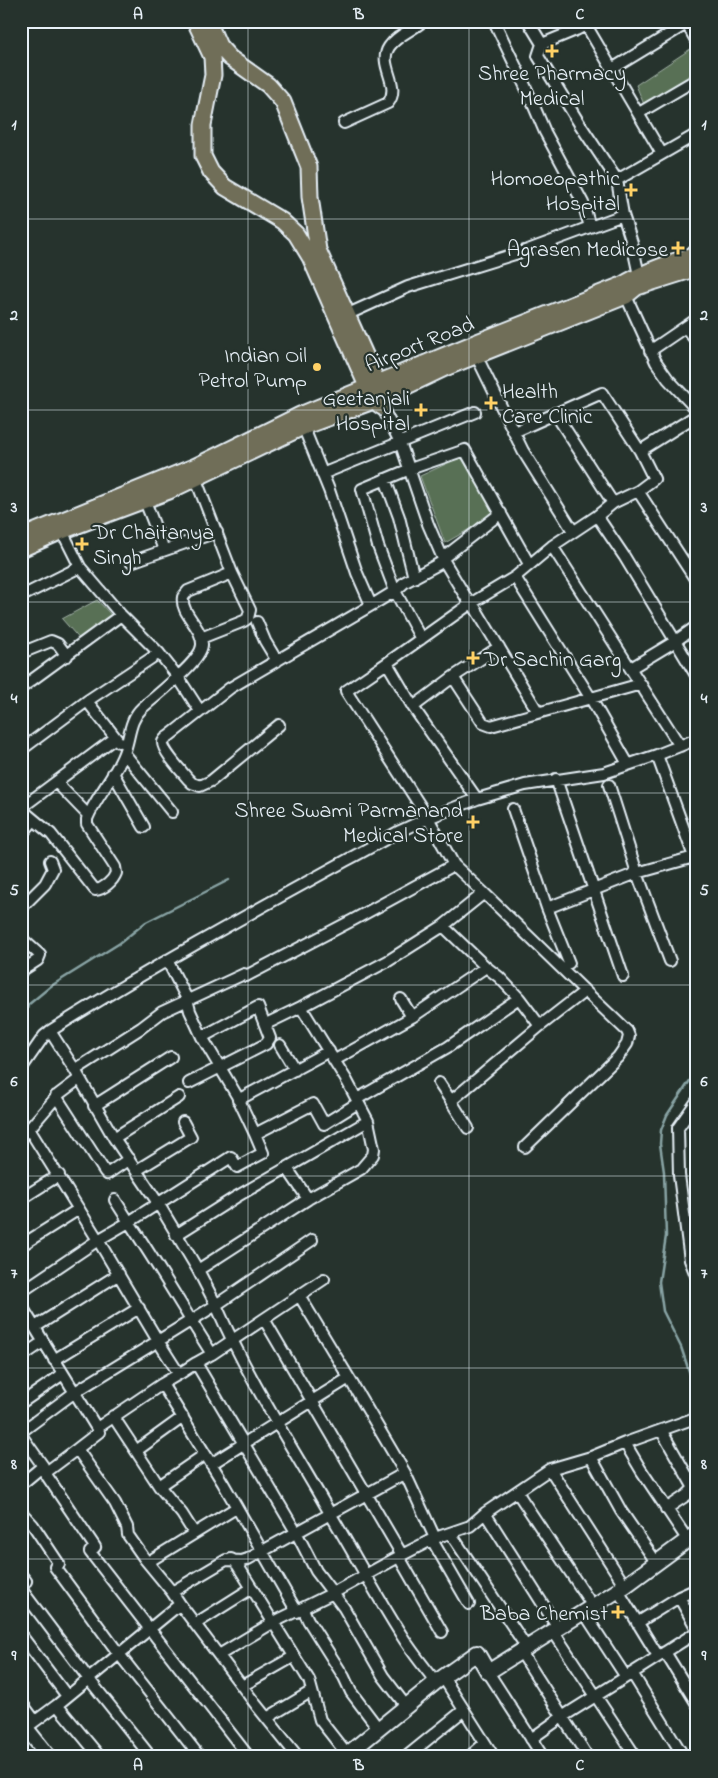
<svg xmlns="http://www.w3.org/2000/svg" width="718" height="1778" viewBox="0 0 718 1778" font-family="'Indie Flower',sans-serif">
  <rect width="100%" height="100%" fill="#26332d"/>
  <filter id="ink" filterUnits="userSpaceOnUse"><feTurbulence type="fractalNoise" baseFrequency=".02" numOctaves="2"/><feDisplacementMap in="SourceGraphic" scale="10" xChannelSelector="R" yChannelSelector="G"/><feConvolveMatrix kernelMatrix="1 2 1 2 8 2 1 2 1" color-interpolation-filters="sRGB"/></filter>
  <g filter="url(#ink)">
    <path fill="#597054" stroke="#a0b0a6" d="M692,48L697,57V74L645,107L636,85Z
      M461,457L496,514L445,543L420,476Z
      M97,600L114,618L82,642L62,619Z"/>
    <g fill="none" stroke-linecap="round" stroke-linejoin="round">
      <path stroke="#89a4a5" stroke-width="2.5" d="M21,1037L28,1005L51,986L120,943L146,922L229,880
        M697,1070L667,1115L661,1130L660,1144L664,1172L666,1236L659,1282L663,1311L681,1347L690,1374L697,1414"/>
      <g stroke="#e8f1f8" stroke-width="14">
        <path id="street" d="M528,21L542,44
          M593,21L576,30L542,44L538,56L579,123L617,180L623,215L632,243L640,280
          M687,24L697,42
          M586,25L662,154
          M612,69L691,21
          M639,113L697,79
          M344,123L388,103C402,85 377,65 389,47C397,35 413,30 423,21
          M617,180L697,134
          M590,227L623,215
          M626,296L656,362L668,379L697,410
          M346,315L408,287L528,250L590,227L583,203L545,132L527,90L494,21
          M685,327L697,342
          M650,351L697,319
          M476,355L523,451L573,531
          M382,407L400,442L428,524L444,561L470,604L474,606L538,712
          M555,413L613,503
          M301,421L329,490L357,573L371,605
          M514,432L602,393L640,451L654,479L638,491L613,503L597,516L552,546L515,577L470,604L387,663L346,691L428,818L477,799L525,785L604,773L657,755L697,739
          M640,451L697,415
          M322,474L475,412
          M195,477L232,573L250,610L248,618L244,621L201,638
          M385,479L399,517L414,578
          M638,491L697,582
          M145,501L164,550
          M597,516L624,556L697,677
          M62,531L80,567L121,615L159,653L178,677L200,711
          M552,546L680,746
          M443,558L501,513
          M131,562L217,532
          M515,577L590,697L628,764
          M22,596L80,567
          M257,622L265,641L277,661
          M421,639L395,591L378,546L362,489L410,469L465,450L529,564
          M21,653L51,641L58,644L67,656
          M387,663L413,707L477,799
          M631,668L674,642L697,626
          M453,677L483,723L491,726L641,684
          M21,688L121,615
          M87,701L119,742
          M413,707L453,677L499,647
          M279,725L211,781L200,786L192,783L188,779C183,773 161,749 163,742C164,740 167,737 169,736L230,688L377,602L395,591L405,582L444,561
          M21,750L87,701L159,653
          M124,753L172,812
          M657,755L697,865
          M113,773L144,827
          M556,779L623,976
          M57,783L88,815
          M609,785L637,873L670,961
          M21,808L115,738
          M21,809L51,834L95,890C104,889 113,881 116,873L115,867L87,824V819C96,796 115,777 124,753C130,738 129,720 142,708C155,696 201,662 202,645C203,627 180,614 183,597L188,591L232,573
          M513,809L547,908L569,963
          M21,835L34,820
          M484,893L585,991L540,1026
          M21,908L45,884L53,869L50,861
          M547,908L637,873L694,857
          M21,938L40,955L38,960L21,971
          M167,960L187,999L190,1011L202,1037L237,1096L255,1134
          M246,976L353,920L454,865
          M401,999L412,1017L486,967L443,926
          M50,1031L75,1070L114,1138L158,1203L198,1270L216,1305L312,1240
          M280,1045L295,1070
          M335,1060L412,1017
          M21,1069L44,1036L50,1031C164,959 282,896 400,831L428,818L454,865L484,893L443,926L388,961L301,1007L266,1024
          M75,1070L141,1028L162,1012L244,974
          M79,1079L59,1094L29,1129L98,1240L129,1222L115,1200
          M189,1083L266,1044L270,1038L258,1007L202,1037
          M439,1083L451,1101L540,1026L519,998
          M56,1096L105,1172L107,1174L129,1159
          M357,1099L448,1047L519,998L499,977L486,967
          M238,1100L329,1051
          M451,1101L468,1128
          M697,1101L678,1128L679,1175L690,1260L697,1278
          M358,1103L324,1124L313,1104L255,1134L263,1153L237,1167L231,1157L129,1222C158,1265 184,1310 212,1354L196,1363L296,1532L316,1571L344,1608L383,1676L406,1706
          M94,1106L171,1057
          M21,1136L29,1129
          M114,1138L179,1097
          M525,1147L618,1057L627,1044L629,1036L627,1031L585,991
          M287,1168L308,1199
          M137,1170L191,1137L183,1122
          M21,1199L59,1175
          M176,1235L236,1197L368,1121
          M25,1243L79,1209
          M198,1270L308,1199L361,1169L373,1155L374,1149L368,1121L347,1081L301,1007
          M21,1292L98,1240L158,1341L75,1392L21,1432
          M21,1305L99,1432L77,1449L115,1503L127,1527L128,1535L144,1558L172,1592L180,1604L57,1705L26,1728
          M264,1319L324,1279
          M35,1327L119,1274
          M212,1354L264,1319L402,1555
          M21,1357L43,1342
          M54,1360L139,1308
          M179,1374L196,1363
          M21,1403L63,1374
          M113,1416L159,1486L182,1514L194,1533
          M97,1428L162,1384
          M661,1430L694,1488L687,1495L666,1509
          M21,1435L43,1466L45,1473L95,1547L90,1552L249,1757
          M625,1443L641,1470L687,1539
          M136,1451L183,1417
          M591,1457L621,1511L656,1562
          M211,1464L349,1378L299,1295
          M550,1469L625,1586
          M45,1473L77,1449
          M405,1473L435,1538
          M25,1481L43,1466
          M159,1486L204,1455
          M517,1492L592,1605
          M21,1512L33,1525L59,1564L55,1567L119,1654L200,1757
          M485,1513L558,1628
          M451,1534L527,1648
          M432,1540L469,1604
          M399,1557L442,1632
          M231,1559L235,1561L309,1680L320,1720L349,1757
          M148,1562L236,1508
          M21,1575L26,1581L21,1589L88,1678L151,1757
          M617,1589L658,1656
          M172,1592L226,1560L242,1561L248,1559L405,1473L349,1378
          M679,1597L697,1629
          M180,1604L195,1624L252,1588
          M303,1609L308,1620L344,1677L351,1692L378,1728
          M583,1611L626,1677L697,1632
          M297,1612L223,1483L162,1384L179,1374L158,1341L216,1305C248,1379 291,1445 331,1515C355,1555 377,1597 402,1636C412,1652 424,1667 436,1682
          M637,1623L679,1597L697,1589
          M195,1624L257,1706L298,1757
          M553,1631L636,1757
          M21,1635L67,1696
          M521,1652L588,1757
          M665,1652L697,1704
          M219,1655L274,1622L333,1593L402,1555L435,1538L470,1526L485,1513L550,1469L591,1457L625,1443L695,1418
          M488,1672L543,1757
          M632,1673L684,1757
          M443,1677L494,1757
          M242,1686L293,1657
          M21,1702L35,1721
          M57,1705L100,1757
          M267,1718L312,1691
          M531,1739L562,1717L626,1677
          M406,1757L464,1710
          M469,1757L485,1743"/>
      </g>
      <g stroke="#e8f1f8" stroke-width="18">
        <path id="secondary" d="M21,1732L26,1728L49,1757
          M344,1757L436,1682L477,1653L488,1672L625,1586L697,1533"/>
      </g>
      <g stroke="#e8f1f8" stroke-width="19">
        <path id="primary" d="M195,21L212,57L213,75L203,125V156L211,172L225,187L282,221L296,234L310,257L373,400L382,407L384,397L318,250L310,197L309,167L283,102L268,85L230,58L219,46L208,21
          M21,537L196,466L300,415L477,342L622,285C645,271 671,262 697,254
          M21,549L62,531L169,491L303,427L384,397L445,368L626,296L637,287L697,268"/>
      </g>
      <use href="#street" stroke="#26332d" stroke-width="10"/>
      <use href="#secondary" stroke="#26332d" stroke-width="14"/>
      <use href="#primary" stroke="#706e59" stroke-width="15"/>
    </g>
  </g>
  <path fill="none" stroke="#e8f1f8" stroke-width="1" stroke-opacity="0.55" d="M248,21V1757M469,21V1757M21,219H697M21,410H697M21,602H697M21,793H697M21,985H697M21,1176H697M21,1368H697M21,1559H697"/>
  <g fill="#ffd166" stroke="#26332d" stroke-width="2">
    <path d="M549.5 43.5h5v5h5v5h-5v5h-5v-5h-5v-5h5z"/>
    <path d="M628.5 182.5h5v5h5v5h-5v5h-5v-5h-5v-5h5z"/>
    <path d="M675.5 240.5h5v5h5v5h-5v5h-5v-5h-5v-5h5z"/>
    <circle cx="317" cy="367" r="5"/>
    <path d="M488.5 395.5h5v5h5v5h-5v5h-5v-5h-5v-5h5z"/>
    <path d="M418.5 402.5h5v5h5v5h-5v5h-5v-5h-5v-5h5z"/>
    <path d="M79.5 536.5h5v5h5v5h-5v5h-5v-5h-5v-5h5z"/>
    <path d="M470.5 650.5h5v5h5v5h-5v5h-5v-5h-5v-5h5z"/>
    <path d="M470.5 814.5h5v5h5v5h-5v5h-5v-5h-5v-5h5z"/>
    <path d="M615.5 1604.5h5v5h5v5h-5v5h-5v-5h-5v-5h5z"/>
  </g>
  <g text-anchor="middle" stroke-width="4.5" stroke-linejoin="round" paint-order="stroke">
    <g font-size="22" fill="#e8f1f8" stroke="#26332d" text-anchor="end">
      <text x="552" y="80" text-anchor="middle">Shree Pharmacy<tspan x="552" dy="25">Medical</tspan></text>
      <text x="620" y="185">Homoeopathic<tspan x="620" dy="25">Hospital</tspan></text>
      <text x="668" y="256">Agrasen Medicose</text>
      <text x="307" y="362">Indian Oil<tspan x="307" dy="25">Petrol Pump</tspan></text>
      <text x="502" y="398" text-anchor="start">Health<tspan x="502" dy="25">Care Clinic</tspan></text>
      <text x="410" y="405">Geetanjali<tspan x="410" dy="25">Hospital</tspan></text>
      <text x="93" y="539" text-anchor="start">Dr Chaitanya<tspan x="93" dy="25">Singh</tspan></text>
      <text x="484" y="666" text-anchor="start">Dr Sachin Garg</text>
      <text x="463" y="817">Shree Swami Parmanand<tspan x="463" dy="25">Medical Store</tspan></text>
      <text x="608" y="1620">Baba Chemist</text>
    </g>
    <g font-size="22" fill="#e8f1f8" stroke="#26332d">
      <text transform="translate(419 343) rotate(-22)" y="8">Airport Road</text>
    </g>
  </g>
  <rect width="718" height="1778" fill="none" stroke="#26332d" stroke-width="55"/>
  <rect x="28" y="28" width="662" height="1722" fill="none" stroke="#e8f1f8" stroke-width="2"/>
  <g font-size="16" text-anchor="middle" font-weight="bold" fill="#e8f1f8">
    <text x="138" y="19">A</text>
    <text x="359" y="19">B</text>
    <text x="580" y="19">C</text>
    <text x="14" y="129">1</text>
    <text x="704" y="129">1</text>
    <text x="14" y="320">2</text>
    <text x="704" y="320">2</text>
    <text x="14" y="512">3</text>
    <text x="704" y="512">3</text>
    <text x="14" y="703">4</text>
    <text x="704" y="703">4</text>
    <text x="14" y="895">5</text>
    <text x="704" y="895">5</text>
    <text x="14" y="1086">6</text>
    <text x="704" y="1086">6</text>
    <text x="14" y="1278">7</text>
    <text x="704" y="1278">7</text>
    <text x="14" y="1469">8</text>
    <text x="704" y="1469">8</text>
    <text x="14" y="1660">9</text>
    <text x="704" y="1660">9</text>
    <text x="138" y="1770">A</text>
    <text x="359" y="1770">B</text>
    <text x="580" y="1770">C</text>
  </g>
</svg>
